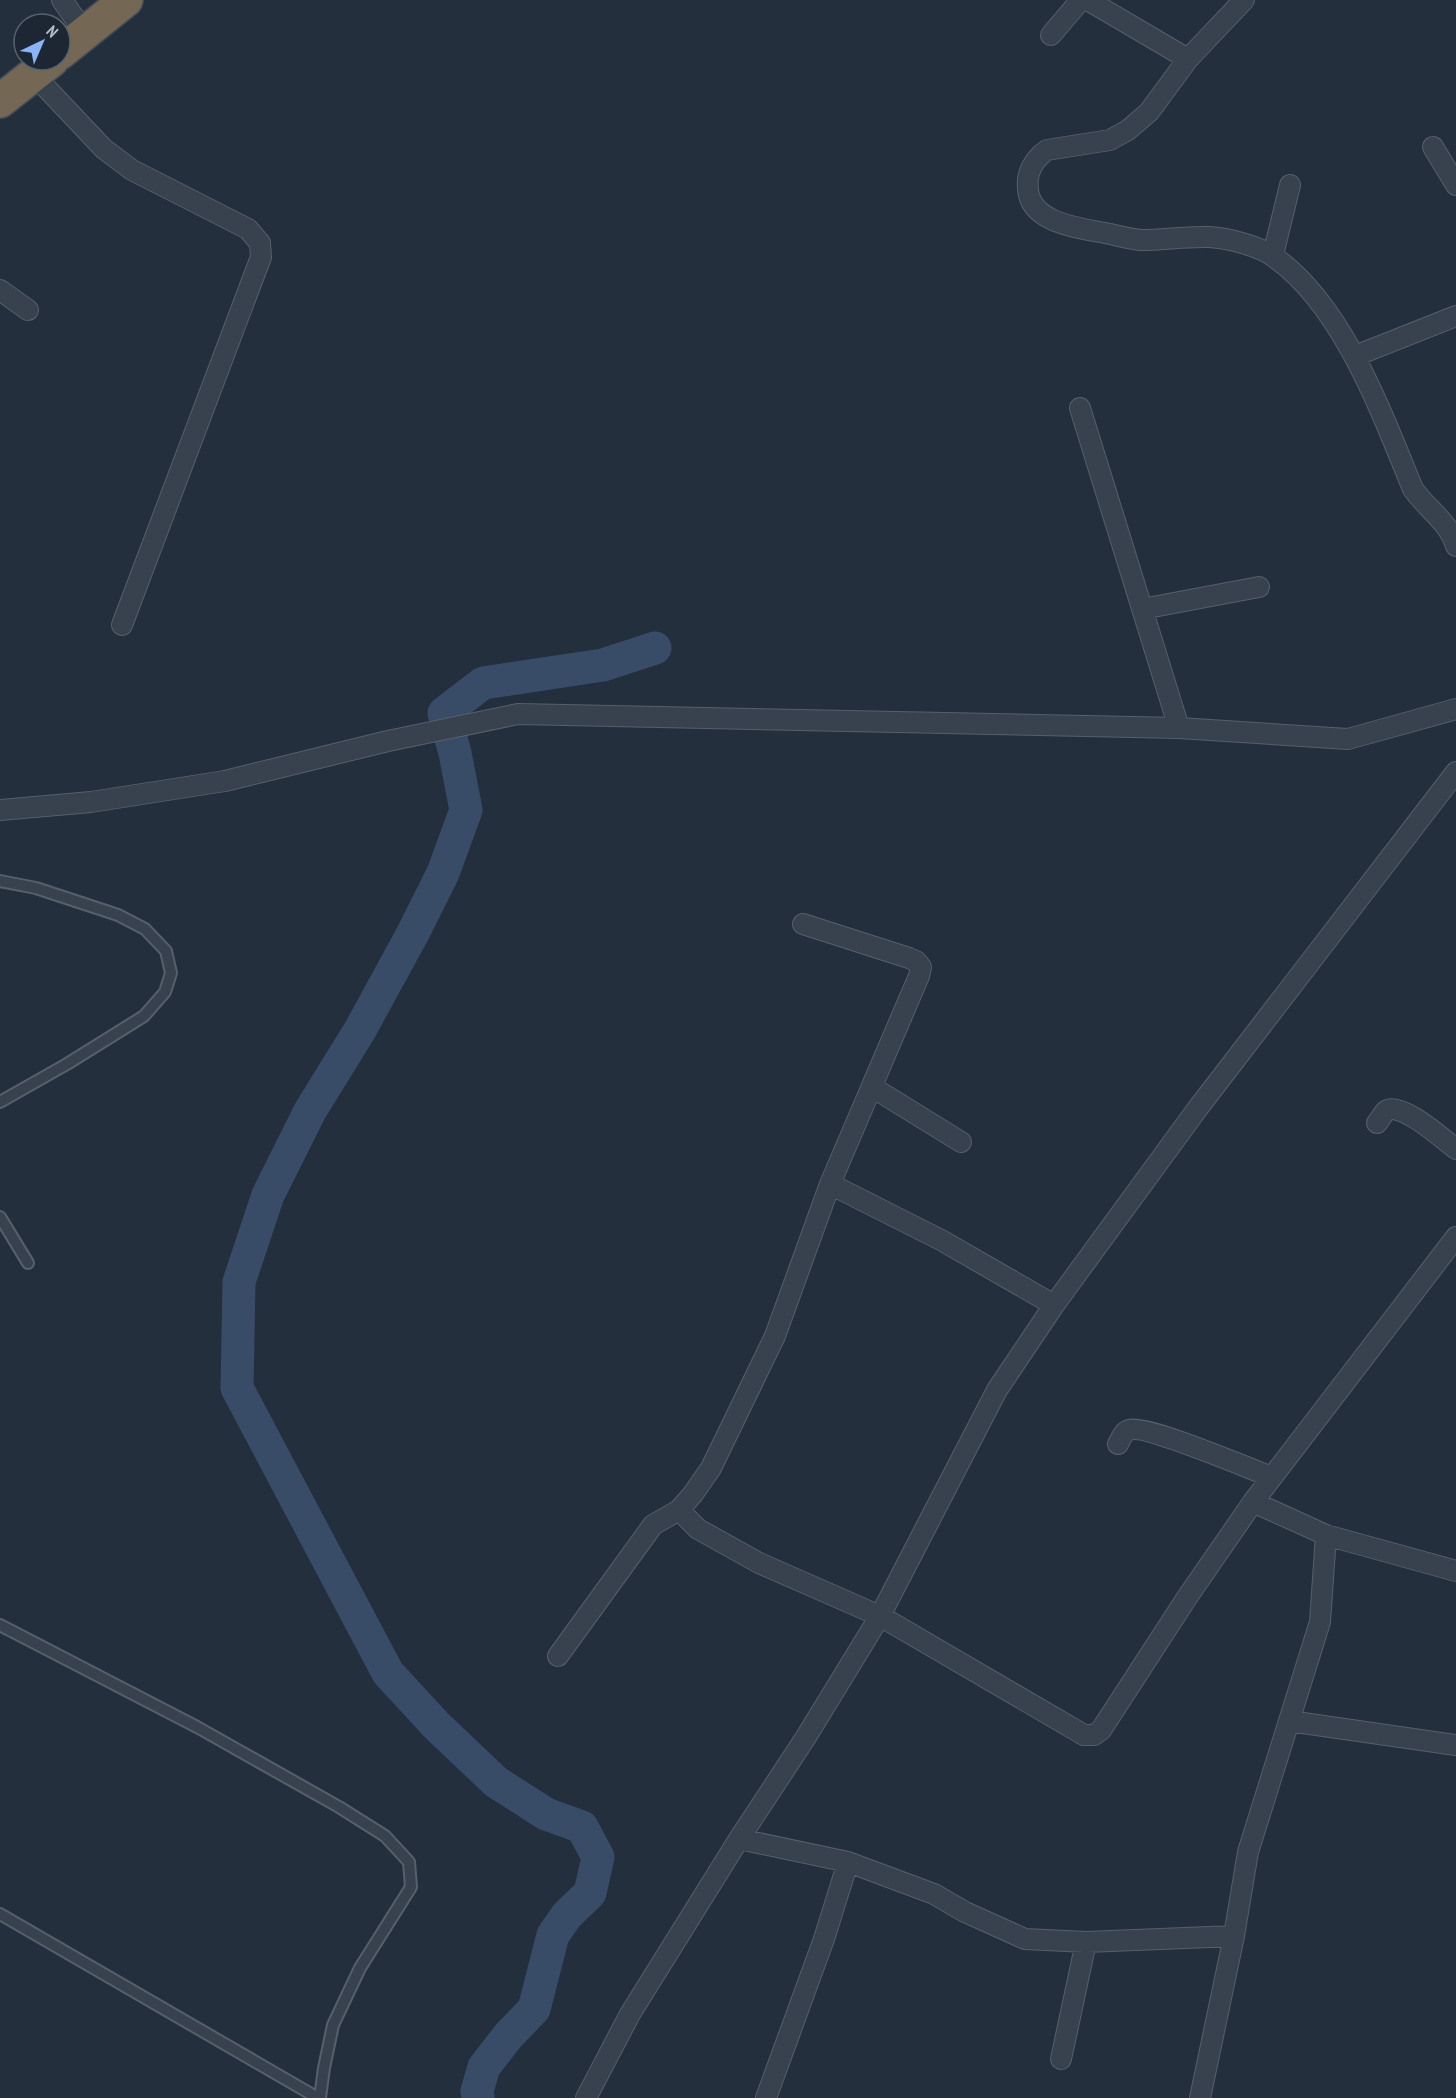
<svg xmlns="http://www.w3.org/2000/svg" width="1456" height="2098" viewBox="0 0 1456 2098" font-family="'PT Sans Narrow',sans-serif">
  <rect width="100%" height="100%" fill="#242f3e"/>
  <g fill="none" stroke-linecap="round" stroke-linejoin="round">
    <path stroke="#394c67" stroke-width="33" d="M478,2098L477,2091L484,2067L508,2036L534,2009L553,1935L567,1915L590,1893L598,1857L582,1827L546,1814L496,1782L437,1726L388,1673L237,1388L239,1282L268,1195L310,1111L360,1030L413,933L443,873L466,810L455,753L444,713L483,683L603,665L655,648"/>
    <g stroke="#565f6c" stroke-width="14">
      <path id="lane" d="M0,881L36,888L118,915L145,929L166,951L171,973L165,992L144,1016L67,1064L0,1102
        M0,1217L28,1263
        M0,1625L197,1727L339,1807L385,1836L409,1862L411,1887L360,1968L333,2025L324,2068L320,2098
        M0,1914L318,2098"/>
    </g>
    <g stroke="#565f6c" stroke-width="22">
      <path id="street" d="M62,0L85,33
        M1244,0L1188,59L1149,112L1128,130L1110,140L1047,150C1034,159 1026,173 1028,189C1030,223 1079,228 1105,233C1116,235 1129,239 1141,240C1163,240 1187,236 1209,237C1227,238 1260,246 1274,257C1343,305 1382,414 1413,489C1427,509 1449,522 1456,546
        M1051,35L1079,2L1085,0L1091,2L1188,59
        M34,75L104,149L132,170L248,229L260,243L261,257L122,625
        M1433,147L1456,185
        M1273,255L1290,185
        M0,290L28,310
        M1355,356L1456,316
        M1080,408L1179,728
        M1142,609L1259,587
        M0,810L91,802L225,781L388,741L518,714L1179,728L1348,739L1456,709
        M803,924L909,958L916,961L921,967L919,976L830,1184L941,1240L1054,1305
        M872,1087L961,1142
        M1377,1123C1380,1120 1383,1113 1386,1111C1400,1100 1444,1140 1456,1149
        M1118,1444C1121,1439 1123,1432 1129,1430C1145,1424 1250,1469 1272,1477
        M1253,1502L1326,1535L1456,1571
        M679,1510L698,1529L759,1563L880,1616L1084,1735H1094L1101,1730L1188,1596L1253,1502L1456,1237
        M558,1656L653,1525L679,1510L693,1494L711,1468L775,1336L830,1184
        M1289,1721L1456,1745
        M739,1839L848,1862L934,1894L965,1912L1025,1939L1086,1942L1234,1936
        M1061,2059L1086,1942
        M586,2098L630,2014L739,1839L806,1737L880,1616L997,1390L1054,1305L1198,1108L1456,772
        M766,2098L824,1939L848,1862
        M1200,2098L1234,1936L1248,1852L1320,1622L1326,1535"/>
    </g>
    <g stroke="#434c59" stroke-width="36">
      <path id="highway" d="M60,53L126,0
        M0,101L52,60"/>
    </g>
    <use href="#lane" stroke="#38414e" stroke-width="10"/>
    <use href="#street" stroke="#38414e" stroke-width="20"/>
    <use href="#highway" stroke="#746855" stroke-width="33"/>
  </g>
  <g transform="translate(42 42) rotate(44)"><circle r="28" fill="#1d2633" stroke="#59626f" stroke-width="1.5"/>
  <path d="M0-4.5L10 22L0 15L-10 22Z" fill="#8ab4f8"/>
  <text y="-9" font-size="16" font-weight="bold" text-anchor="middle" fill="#b4bcc9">N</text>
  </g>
</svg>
